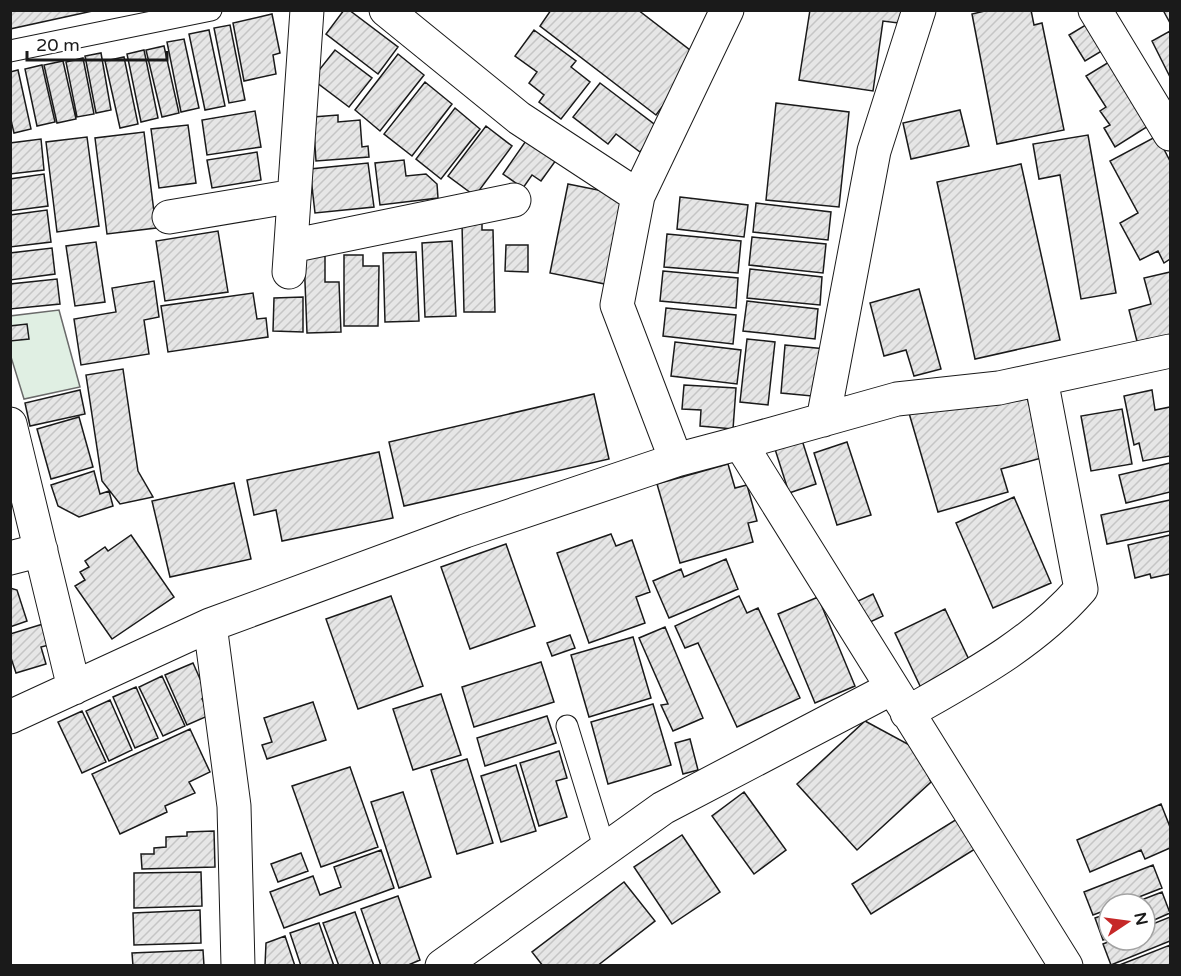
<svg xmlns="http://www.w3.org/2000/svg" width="1181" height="976" viewBox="0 0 1181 976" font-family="'Varela Round',sans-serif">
  <defs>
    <pattern id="building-hatch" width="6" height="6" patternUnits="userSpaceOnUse" patternTransform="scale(1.5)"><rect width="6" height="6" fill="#e6e6e6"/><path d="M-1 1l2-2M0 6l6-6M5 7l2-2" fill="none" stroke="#c5c5c5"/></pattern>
  </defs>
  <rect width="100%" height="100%" fill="#fff"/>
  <path fill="#e0efe3" stroke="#6a6a6a" stroke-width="1.5" d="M59,310L80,387L24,399L11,357L10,316Z"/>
  <path fill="url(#building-hatch)" stroke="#1a1a1a" stroke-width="1.5" d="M10,10H97L10,29Z
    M344,10H349L398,47L378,74L326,34Z
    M551,10H638L699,57L656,115L540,26Z
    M810,10H908L906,24L883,21L873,91L799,80Z
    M989,10H1031L1034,25L1042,23L1064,130L997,144L972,14Z
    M1163,10H1170V23Z
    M272,14L280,53L273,55L276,74L244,81L233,23Z
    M1089,23L1105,49L1085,61L1069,35Z
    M230,25L245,100L229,103L214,28Z
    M209,30L225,106L205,110L189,34Z
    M534,30L576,61L571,67L590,82L561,119L539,102L544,95L529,83L537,72L515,56Z
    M1170,31V77L1152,41Z
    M184,39L199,108L181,112L167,42Z
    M164,46L179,113L162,117L146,50Z
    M144,50L158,118L141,122L127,54Z
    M335,50L372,78L349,107L312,79Z
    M101,53L111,110L96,113L85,56Z
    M398,54L424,75L380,131L355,110Z
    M124,57L138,124L120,128L105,61Z
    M83,58L94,114L77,117L66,62Z
    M1114,59L1153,123L1115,147L1104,128L1110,125L1100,111L1106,107L1086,76Z
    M63,61L76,119L57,123L44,65Z
    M42,65L55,122L37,126L25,69Z
    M18,70L31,129L14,133L10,116V72Z
    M425,82L452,104L412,156L384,134Z
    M600,83L658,127L640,152L616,134L608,144L573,117Z
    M776,103L849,112L839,207L766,200Z
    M455,108L480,129L441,179L416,159Z
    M960,110L969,146L911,159L903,123Z
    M255,111L261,147L207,155L202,120Z
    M338,115V122L360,120L362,147L368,146L369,157L316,161L313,117Z
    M188,125L196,183L159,188L151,129Z
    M486,126L512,146L475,196L448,176Z
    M144,132L156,228L107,234L95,138Z
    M530,135L559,156L541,181L532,175L523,188L503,174Z
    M1088,135L1116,293L1081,299L1060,175L1039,179L1033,144Z
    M1157,136L1170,161V259L1164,263L1158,251L1140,260L1120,223L1138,213L1110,161Z
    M87,137L99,226L57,232L46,142Z
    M41,139L44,170L10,174V143Z
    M257,152L261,180L212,188L207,160Z
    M404,160L406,176L426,174L437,184L438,198L380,205L375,163Z
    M368,163L374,207L315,213L310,169Z
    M1021,164L1060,340L975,359L937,182Z
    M44,174L48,206L10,211V179Z
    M568,184L623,195L605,284L550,273Z
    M680,197L748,205L744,237L677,229Z
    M756,203L831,212L828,240L753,232Z
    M47,210L51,242L10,247V215Z
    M462,223H482V230H493L495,312H464Z
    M218,231L228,292L165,301L156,241Z
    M667,234L741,241L738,273L664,267Z
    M752,237L826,244L823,273L749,265Z
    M452,241L456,316L425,317L422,243Z
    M96,242L105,302L75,306L66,246Z
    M506,245H528V272L505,271Z
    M52,248L55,274L10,280V253Z
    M416,252L419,321L385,322L383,253Z
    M344,255H363V266H379L378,326H344Z
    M325,256V282H339L341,332L307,333L304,257Z
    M750,269L822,277L820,305L747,298Z
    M663,271L738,278L736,308L660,301Z
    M1170,272V341L1139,349L1129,310L1151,304L1144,278Z
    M57,279L60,304L10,309V284Z
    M154,281L159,317L144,320L149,354L81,365L74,319L116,312L112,288Z
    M919,289L941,369L914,376L906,350L884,356L870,303Z
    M253,293L257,319L266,318L268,337L168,352L161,306Z
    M303,297V332L273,331L274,298Z
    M747,301L818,309L815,339L743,331Z
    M666,308L736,315L733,344L663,336Z
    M27,324L29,339L10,341V326Z
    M747,339L775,342L768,405L740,402Z
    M675,342L741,350L737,384L671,376Z
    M785,345L826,349L824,379L814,378L812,396L781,393Z
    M123,369L138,471L153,497L120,504L102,481L86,375Z
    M684,385L736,388L733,429L700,426L701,410L682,409Z
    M80,390L85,414L30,426L25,403Z
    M1152,390L1155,410L1170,407V456L1143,461L1139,443L1134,445L1124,396Z
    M594,394L609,459L404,506L389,442Z
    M1026,394L1045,457L1001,469L1008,492L938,512L909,413Z
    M1122,409L1132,464L1091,471L1081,416Z
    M79,417L93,467L51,479L37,429Z
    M801,437L816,484L789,493L774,446Z
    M847,442L871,515L837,525L814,453Z
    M379,452L393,518L282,541L276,510L254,515L247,480Z
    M1170,463V492L1126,503L1119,475Z
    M728,464L735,488L747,485L757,521L748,523L753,542L680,563L657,484Z
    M94,471L100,494L109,491L113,506L79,517L58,506L51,485Z
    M234,483L251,559L170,577L152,501Z
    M1014,497L1051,583L993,608L956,523Z
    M1170,500V531L1107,544L1101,515Z
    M611,534L616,546L632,540L650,592L636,597L645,623L589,643L557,553Z
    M131,535L174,597L112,639L75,586L85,580L80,572L89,567L85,561L105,547L108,551Z
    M1170,535V574L1151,578L1150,574L1135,578L1128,545Z
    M506,544L535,626L470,649L441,567Z
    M726,559L738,589L669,618L653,581L681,569L684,577Z
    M10,588L17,590L27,621L10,627Z
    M873,594L883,616L868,623L858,601Z
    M391,596L423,686L358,709L326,619Z
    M739,596L747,613L758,608L800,698L737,727L698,643L685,648L675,626Z
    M818,597L855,686L815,703L778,614Z
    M945,609L971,664L921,688L895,633Z
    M43,624L49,645L41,647L46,664L16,673L10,655V634Z
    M665,627L703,718L673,731L661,705L668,704L639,638Z
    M570,635L575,648L552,656L547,643Z
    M633,637L651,698L589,717L571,655Z
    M541,662L554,702L474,727L462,687Z
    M193,663L208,697L202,699L210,715L187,725L165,675Z
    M162,676L185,726L163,736L139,687Z
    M136,687L158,738L135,748L113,697Z
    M441,694L461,755L413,770L393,709Z
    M110,700L132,750L109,761L86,711Z
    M313,702L326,740L267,759L262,745L272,742L264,718Z
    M653,704L671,765L608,784L591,722Z
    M82,711L106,762L82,773L58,722Z
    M547,716L556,743L485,766L477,738Z
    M865,721L915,748L931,782L857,850L797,784Z
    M190,729L210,772L189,782L195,793L165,806L167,812L120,834L92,774Z
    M690,739L698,770L683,774L675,743Z
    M559,751L567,778L556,781L567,817L539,826L520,763Z
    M467,759L493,843L457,854L431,770Z
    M516,765L536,831L501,842L481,776Z
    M350,767L378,847L321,867L292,786Z
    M403,792L431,877L399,888L371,802Z
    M744,792L786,850L754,874L712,816Z
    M1161,804L1170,827V848L1145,859L1141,850L1090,872L1077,840Z
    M957,819L975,849L871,914L852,884Z
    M214,831L215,867L142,869L141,854H154V848L166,847V837L187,836V832Z
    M682,835L720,892L672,924L634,867Z
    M381,850L394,888L284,928L270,892L313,876L320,895L341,887L334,867Z
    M301,853L308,871L278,882L271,864Z
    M1153,865L1162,888L1121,904H1109V909L1093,915L1084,892Z
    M201,872L202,906L134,908V873Z
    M624,882L655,921L597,966H543L532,952Z
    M1162,892L1170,913L1145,924V904H1131Z
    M398,896L420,960L406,966H381L361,909Z
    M200,910L201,943L134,945L133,913Z
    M355,912L374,966H339L323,923Z
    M1109,913V938L1103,940L1095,918Z
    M1170,917V941L1111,965L1103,944L1113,940H1145V927Z
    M319,923L334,966H301L290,933Z
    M285,936L295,966H265L266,943Z
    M1170,945V966H1117Z
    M203,950L204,966H133L132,953Z"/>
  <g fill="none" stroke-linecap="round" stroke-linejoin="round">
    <g stroke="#1a1a1a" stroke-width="23">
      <path id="lane" d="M10,51L211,10
        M567,726L605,850"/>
    </g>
    <g stroke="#1a1a1a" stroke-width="35">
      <path id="street" d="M386,10L519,118L638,196
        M1095,10L1170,134
        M169,217L294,196
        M291,246L514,200
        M289,272L307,10
        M823,420L874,151L919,10
        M10,424L74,688
        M740,443L897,399L999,388L1170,351
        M676,460L617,305L638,196L727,10
        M10,558L41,550
        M210,625L234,806L238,966
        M907,713C970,677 1033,644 1081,589L1041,379
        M10,717L210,625L465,531L676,460L740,443L1066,966
        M442,966L663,808L892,688"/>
    </g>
    <use href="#lane" stroke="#fff" stroke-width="21"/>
    <use href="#street" stroke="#fff" stroke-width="33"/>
  </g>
  <rect width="1181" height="976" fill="none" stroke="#1a1a1a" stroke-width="24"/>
  <g transform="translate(1127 922) rotate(77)"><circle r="28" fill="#ffffff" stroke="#a3a3a3" stroke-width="1.5"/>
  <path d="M0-4.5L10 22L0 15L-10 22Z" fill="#c62828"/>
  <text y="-9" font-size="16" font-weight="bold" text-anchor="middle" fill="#1a1a1a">N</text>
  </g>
  <path d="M27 51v9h140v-9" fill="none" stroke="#1a1a1a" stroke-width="3"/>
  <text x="36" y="51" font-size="18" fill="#1a1a1a" stroke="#ffffff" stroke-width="4.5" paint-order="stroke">20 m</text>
</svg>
